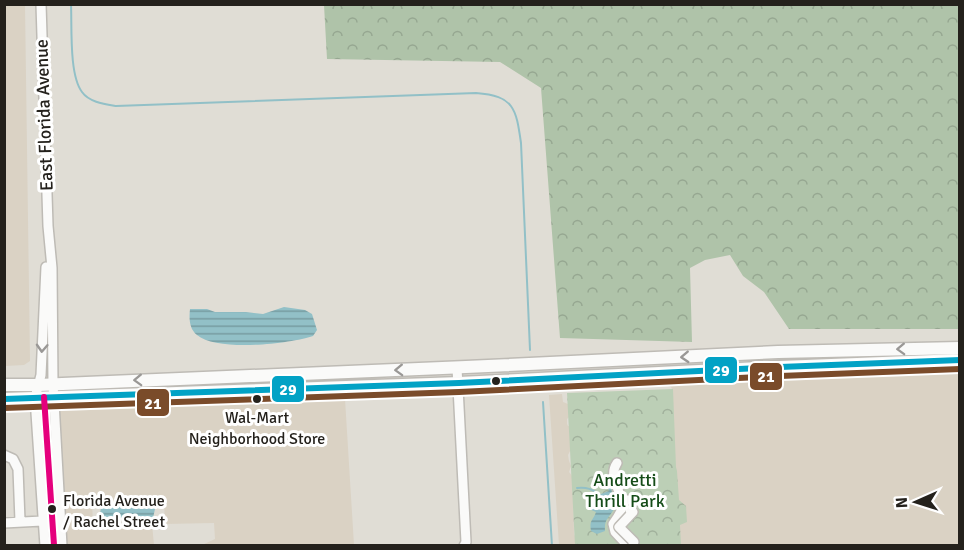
<svg xmlns="http://www.w3.org/2000/svg" width="964" height="550" viewBox="0 0 964 550" font-family="Signika,sans-serif">
  <defs>
    <pattern id="forest-crowns" width="20" height="18" patternUnits="userSpaceOnUse" patternTransform="scale(1.5)"><rect width="20" height="18" fill="#afc3a9"/><path d="M2 6a3 3 0 1 1 6 0M12 15a3 3 0 1 1 6 0" fill="none" stroke="#96a791"/></pattern>
    <pattern id="park-crowns" width="20" height="18" patternUnits="userSpaceOnUse" patternTransform="scale(1.5)"><rect width="20" height="18" fill="#bccfb6"/><path d="M2 6a3 3 0 1 1 6 0M12 15a3 3 0 1 1 6 0" fill="none" stroke="#a1b19c"/></pattern>
    <pattern id="water-rules" width="6" height="5" patternUnits="userSpaceOnUse" patternTransform="scale(1.5)"><rect width="6" height="5" fill="#92c0c7"/><path d="M0 2.5h6" fill="none" stroke="#779ca1"/></pattern>
  </defs>
  <rect width="100%" height="100%" fill="#e0ddd5"/>
  <path fill="#dad2c4" d="M4,5H25L30,361L24,365L5,366Z
    M959,370V545L610,546L673,408L672,389L671,387L668,386L600,388Z
    M562,394L563,402L568,404L570,416L567,419V424L568,426L573,427L571,449L568,455L569,461L571,466L569,472L573,477L574,534L579,545H559L549,395Z
    M345,399L354,545H202L215,539L214,523L165,524L164,500L92,502L93,524H152L154,545H67L59,408Z
    M50,408L58,545H50L44,455L41,409Z"/>
  <path fill="url(#forest-crowns)" d="M324,5H959V329H789L764,292L743,276L730,255L705,260L690,268L692,342L560,338L541,88L500,62L327,59Z"/>
  <path fill="url(#park-crowns)" d="M673,389L676,467L677,471L679,500L686,506L687,522L680,525L681,545H575L567,393Z"/>
  <path fill="url(#water-rules)" d="M284,307L305,310L312,314L317,330L313,336C289,344 217,352 197,335C189,329 189,318 190,309H207L215,312H246L263,314Z
    M611,486L614,509C609,518 604,519 605,531L597,534L591,531C589,520 593,521 596,512L589,509L593,508L592,506L589,507L590,499L598,501L601,494L609,491L608,488Z
    M153,505L155,509L153,518H105L102,517L100,514L101,507L103,506Z"/>
  <g fill="none" stroke-linecap="round" stroke-linejoin="round">
    <path stroke="#92c0c7" stroke-width="2" d="M71,4C72,27 69,75 82,92C89,102 104,104 116,106L476,93C514,96 516,108 521,143L530,350
      M543,402L552,546
      M577,488C587,487 592,489 600,495"/>
    <g stroke="#bebbb5" stroke-width="12">
      <path id="minor" d="M41,4L48,226L52,268L53,384L62,546
        M457,368L466,542L464,546
        M4,455L13,459L18,469L20,521
        M617,463C606,479 626,493 621,511C619,515 616,520 613,524L615,532L628,546
        M621,500H638V501
        M4,523L61,520
        M45,546L35,398L41,375L46,267"/>
    </g>
    <g stroke="#bebbb5" stroke-width="15">
      <path id="major" d="M4,385H39L466,367L778,352L960,348
        M4,399L459,383L780,367L960,360"/>
    </g>
    <use href="#minor" stroke="#fafaf9" stroke-width="9"/>
    <use href="#major" stroke="#fafaf9" stroke-width="12"/>
    <g stroke="#bebbb5" stroke-width="12" stroke-linecap="butt">
      <path id="minor-bridge" d="M630,510L633,512L619,527L634,542L633,543"/>
    </g>
    <use href="#minor-bridge" stroke="#fafaf9" stroke-width="9"/>
    <g stroke="#fff" stroke-width="10">
      <path id="bus-1" d="M4,399L459,383L780,367L960,360"/>
    </g>
    <g stroke="#fff" stroke-width="10">
      <path id="bus-2" d="M4,408L459,392L780,376L960,369"/>
    </g>
    <g stroke="#fff" stroke-width="10">
      <path id="bus-3" d="M44,397L54,545"/>
    </g>
    <use href="#bus-1" stroke="#02a2c5" stroke-width="6"/>
    <use href="#bus-2" stroke="#7a4b2a" stroke-width="6"/>
    <use href="#bus-3" stroke="#e5007d" stroke-width="6"/>
  </g>
  <defs><path id="oneway-chevron" d="M-2-3.5L2.5 0L-2 3.5" fill="none" stroke-width="1.6" stroke-linecap="round" stroke-linejoin="round" transform="scale(1.5)"/></defs>
  <g stroke="#9a9896">
    <use href="#oneway-chevron" transform="translate(42 348) rotate(93)"/>
    <use href="#oneway-chevron" transform="translate(901 349) rotate(178)"/>
    <use href="#oneway-chevron" transform="translate(685 357) rotate(177)"/>
    <use href="#oneway-chevron" transform="translate(399 370) rotate(178)"/>
    <use href="#oneway-chevron" transform="translate(138 380) rotate(178)"/>
  </g>
  <g fill="#24211c" stroke="#fff" stroke-width="2">
    <circle cx="496" cy="381" r="5"/>
    <circle cx="257" cy="399" r="5"/>
    <circle cx="52" cy="509" r="5"/>
  </g>
  <g text-anchor="middle" stroke-width="6" stroke-linejoin="round" paint-order="stroke">
    <g font-size="16" fill="#24211c" stroke="#fff">
      <text x="257" y="423">Wal-Mart<tspan x="257" dy="21">Neighborhood Store</tspan></text>
      <text x="63" y="506" text-anchor="start">Florida Avenue<tspan x="63" dy="21">/ Rachel Street</tspan></text>
    </g>
    <g font-size="18" fill="#24211c" stroke="#fff">
      <text transform="translate(44 115) rotate(-92)" y="6">East Florida Avenue</text>
    </g>
    <g font-size="18" fill="#154c18" stroke="#fff">
      <text x="625" y="486">Andretti<tspan x="625" dy="21">Thrill Park</tspan></text>
    </g>
  </g>
  <g stroke="#fff" stroke-width="2">
    <rect x="704" y="356" width="34" height="28" rx="6" fill="#02a2c5"/>
    <rect x="749" y="362" width="34" height="29" rx="6" fill="#7a4b2a"/>
    <rect x="271" y="375" width="34" height="28" rx="6" fill="#02a2c5"/>
    <rect x="136" y="388" width="34" height="29" rx="6" fill="#7a4b2a"/>
  </g>
  <g font-size="16" text-anchor="middle" font-weight="bold" fill="#fff">
    <text x="721" y="376">29</text>
    <text x="766" y="382">21</text>
    <text x="288" y="395">29</text>
    <text x="153" y="409">21</text>
  </g>
  <rect width="964" height="550" fill="none" stroke="#24211c" stroke-width="12"/>
  <g transform="translate(916 502) rotate(267)" stroke="#ffffff" stroke-width="4.5" paint-order="stroke">
  <path d="M0-4.5L10 22L0 15L-10 22Z" fill="#24211c"/>
  <text y="-9" font-size="16" font-weight="bold" text-anchor="middle" fill="#24211c">N</text>
  </g>
</svg>
